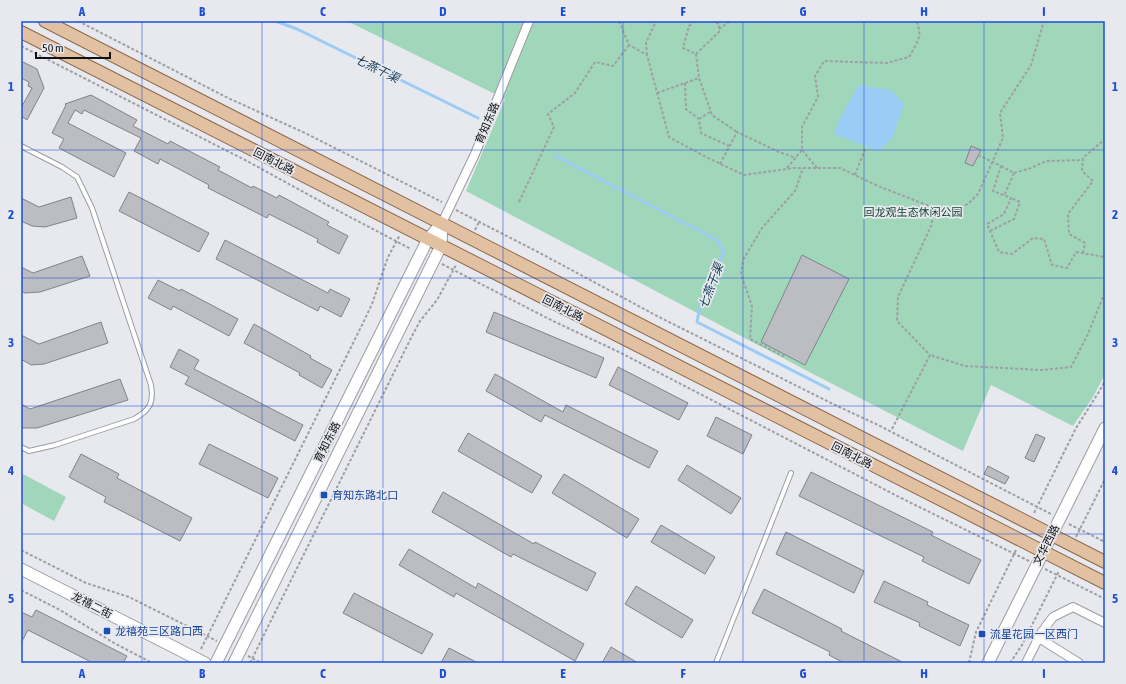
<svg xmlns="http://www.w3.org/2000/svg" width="1126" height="684" viewBox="0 0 1126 684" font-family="'Asap Condensed','Noto Sans SC',sans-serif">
  <rect width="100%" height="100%" fill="#e7e9ef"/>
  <path fill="#a0d7ba" d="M347,21H1105V374L1093,397L1073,426L991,385L963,451L813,374L466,191L505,99Z
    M23,474L66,497L54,521L21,503V478Z"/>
  <path fill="#9accf6" d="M858,85L891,90L904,104L893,137L879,151L834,134L838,123Z"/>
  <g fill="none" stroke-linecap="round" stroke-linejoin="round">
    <path stroke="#9accf6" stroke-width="3" d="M275,21L297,29L478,118
      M554,155L717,240L724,252C714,274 701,297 697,322L829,389"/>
  </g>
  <path fill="#bcbdc3" stroke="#818388" d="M21,61L37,69L44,88L27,120L21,116V108L32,88L28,86L29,82L21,78Z
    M91,95L137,120L133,126L168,144L170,141L220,167L218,170L252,188L253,186L277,198L279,195L329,222L327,225L348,236L339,254L317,242L318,239L269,214L267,218L208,188L209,185L160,159L158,164L134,151L141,138L84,110L82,114L75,110L68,123L126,153L114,177L59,148L64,139L52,133L66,105L65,104Z
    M971,146L981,150L973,166L965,163Z
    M129,192L209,233L199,252L119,211Z
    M71,197L77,218L45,227L32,226L21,221V198L39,207Z
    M225,240L328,293L330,289L350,299L341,317L320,306L318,311L216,259Z
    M802,255L849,279L805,365L761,342Z
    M82,256L90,276L40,292L25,293L21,291V267L33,273Z
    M158,280L180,291L181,289L238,319L229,336L173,306L171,310L148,298Z
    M494,312L604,358L596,378L486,332Z
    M101,322L108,343L44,364L31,365L21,359V335L39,344Z
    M254,324L311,356L310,358L332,370L322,388L299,375L300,373L244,343Z
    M179,349L199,360L194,369L303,425L295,441L185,384L189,377L170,367Z
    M618,367L688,403L679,420L609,385Z
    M495,374L563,412L566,405L658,451L649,468L545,415L541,422L486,391Z
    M120,379L128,400L37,428H21V404L30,409Z
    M716,417L752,435L743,454L707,436Z
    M468,433L542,476L532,493L458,451Z
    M1036,434L1045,438L1034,462L1025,458Z
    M209,444L278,478L268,498L199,464Z
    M81,454L119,474L117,478L192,518L180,541L104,502L106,497L69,477Z
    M687,465L741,498L731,514L678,480Z
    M988,466L1009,477L1005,484L984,474Z
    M811,472L933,532L931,535L981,560L969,584L922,561L924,557L799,496Z
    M564,474L639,519L627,538L552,493Z
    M443,492L534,544L535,542L596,573L587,591L513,554L511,557L432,512Z
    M661,525L715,557L705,574L651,542Z
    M786,532L864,571L854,593L776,554Z
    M409,549L476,588L478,583L584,644L575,661L456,593L454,597L399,565Z
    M884,581L928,602L927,605L969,625L960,646L919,626L920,623L874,602Z
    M636,586L693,620L682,638L625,604Z
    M764,589L842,629L841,631L904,663H844L829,655L830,652L752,613Z
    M354,593L433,634L422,654L343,613Z
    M36,610L127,656L123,663H93L28,630L21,643V612L32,617Z
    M611,647L638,663H602Z
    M449,648L478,663H441Z"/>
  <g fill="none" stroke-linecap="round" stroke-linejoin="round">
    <g stroke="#9b9da3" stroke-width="6">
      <path id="lane" d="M21,146L62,167L77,177L92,208L151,385C154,403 150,410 134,419L55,445L29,451L21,447
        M716,663L791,473"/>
    </g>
    <g stroke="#9b9da3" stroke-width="10">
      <path id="street" d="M442,223L475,154L529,21
        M1039,638L1079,663
        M1026,663L1041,633L1053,617L1073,607L1105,623"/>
    </g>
    <g stroke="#9b9da3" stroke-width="13">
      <path id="secondary" d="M21,569L205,663
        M216,663L428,239L442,223
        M234,663L441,246L442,223
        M988,663L1105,428"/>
    </g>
    <g stroke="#8c6948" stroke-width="14">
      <path id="primary" d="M45,21L1105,562
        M21,32L1105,583"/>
    </g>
    <path stroke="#9e9fa4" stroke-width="2" stroke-dasharray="3 2" stroke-linecap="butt" d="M78,21L228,98L305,133L442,202
      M619,21L629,45L647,55L669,137L706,157L744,175L794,168H840L878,186L932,207V224L898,297L897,321L930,355
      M695,21L689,26L683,48L696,54
      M719,29L730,21
      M21,46L247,161L329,206L411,249
      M696,54L719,32V24L713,21
      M696,54L699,78
      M647,55L646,43L656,21
      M685,83L686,109L699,119L701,133L729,146
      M657,93L699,78L712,115L737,132
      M699,119L710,112
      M1105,128L1104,129L1105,135
      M978,155L1001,166L993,191L1011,198L1004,214L987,224L999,252L1012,254L1033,238L1044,239L1052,265L1067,268L1076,252L1105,257
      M720,164L737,132L779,152L796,158
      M1001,166L1014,173L1004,196
      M787,168L802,150
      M817,168L802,150V127L818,97L815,76L824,61L887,63L909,57C916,44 924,36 916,21
      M1014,173L1031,168L1046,161L1083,160
      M855,175L865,149
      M519,202L554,127L548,114L575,93L595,62L613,66L629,45
      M456,210L538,252L659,317L833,404L878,425L1051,514
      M932,217L968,204L978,194L1003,138L1000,113L1031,65L1044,21
      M475,230L479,222
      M990,231L1014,219L1020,202L1011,198
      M1083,253L1085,243L1069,234L1068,214L1093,181L1082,171L1083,158L1105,139
      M1105,261V270
      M442,264L553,321L619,352L901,498L1029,561
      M784,355L783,356L750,339L752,306L741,274L743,260L762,228L795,191L803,168
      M892,429L930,355L965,366L1042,370L1071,367L1088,334L1105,292
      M1034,513L1076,428L1097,395L1105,381
      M1069,524L1105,542
      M1076,537L1105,479
      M21,550L86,583L129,597L217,641
      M1045,569L1105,599
      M21,590L60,610L114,643L152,663
      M201,649L363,323L372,304L388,257L400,235
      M248,656L261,663
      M250,663L411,338L420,321L437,300L456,265
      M969,663L976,632L980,624L1016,550
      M1010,663L1022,645L1059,571"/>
    <use href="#lane" stroke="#fff" stroke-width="4"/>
    <use href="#street" stroke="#fff" stroke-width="8"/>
    <use href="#secondary" stroke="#fff" stroke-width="11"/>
    <use href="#primary" stroke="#e2c1a3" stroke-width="12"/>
  </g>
  <path fill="none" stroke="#1d4ed8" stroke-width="1" stroke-opacity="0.55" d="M142,21V663M262,21V663M383,21V663M503,21V663M623,21V663M743,21V663M864,21V663M984,21V663M21,150H1105M21,278H1105M21,406H1105M21,534H1105"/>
  <g fill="#1a4fb4" stroke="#e7e9ef" stroke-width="1.5">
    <rect x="320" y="491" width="8" height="8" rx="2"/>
    <rect x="103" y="627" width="8" height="8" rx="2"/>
    <rect x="978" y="630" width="8" height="8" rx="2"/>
  </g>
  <g text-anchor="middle" stroke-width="3.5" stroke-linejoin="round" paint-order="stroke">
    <g font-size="11" fill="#111113" stroke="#e7e9ef">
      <text transform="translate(487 123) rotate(-67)" y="4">育知东路</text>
      <text transform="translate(274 161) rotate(27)" y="4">回南北路</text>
      <text transform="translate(563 308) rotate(27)" y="4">回南北路</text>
      <text transform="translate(327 442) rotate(-63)" y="4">育知东路</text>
      <text transform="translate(852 455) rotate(27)" y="4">回南北路</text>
      <text transform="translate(1046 545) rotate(-63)" y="4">文华西路</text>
      <text transform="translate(92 605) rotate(27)" y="4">龙禧二街</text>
    </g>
    <g font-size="11" fill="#12432e" stroke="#e7e9ef">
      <text x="913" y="216">回龙观生态休闲公园</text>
    </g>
    <g font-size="11" fill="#164399" stroke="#e7e9ef" text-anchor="start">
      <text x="332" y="499">育知东路北口</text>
      <text x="115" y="635">龙禧苑三区路口西</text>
      <text x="990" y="638">流星花园一区西门</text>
    </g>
    <g font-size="12" font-style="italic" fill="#143a56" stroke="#e7e9ef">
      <text transform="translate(377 69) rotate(26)" y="4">七燕干渠</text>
      <text transform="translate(711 286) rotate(-69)" y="4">七燕干渠</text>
    </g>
  </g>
  <rect width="1126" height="684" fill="none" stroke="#e7e9ef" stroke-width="44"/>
  <path d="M36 52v6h74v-6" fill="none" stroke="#111113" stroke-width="2"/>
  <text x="42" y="52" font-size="12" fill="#111113" stroke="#e7e9ef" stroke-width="3" paint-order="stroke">50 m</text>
  <rect x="22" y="22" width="1082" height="640" fill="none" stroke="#1d4ed8" stroke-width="1.5"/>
  <g font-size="13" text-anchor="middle" font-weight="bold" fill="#1d4ed8">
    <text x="82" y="16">A</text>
    <text x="202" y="16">B</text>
    <text x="323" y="16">C</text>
    <text x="443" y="16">D</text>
    <text x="563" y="16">E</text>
    <text x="683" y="16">F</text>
    <text x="803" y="16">G</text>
    <text x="924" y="16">H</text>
    <text x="1044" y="16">I</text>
    <text x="11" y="91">1</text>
    <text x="1115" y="91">1</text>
    <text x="11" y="219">2</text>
    <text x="1115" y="219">2</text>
    <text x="11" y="347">3</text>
    <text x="1115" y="347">3</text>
    <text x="11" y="475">4</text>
    <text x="1115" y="475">4</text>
    <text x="11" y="603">5</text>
    <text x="1115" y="603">5</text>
    <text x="82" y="678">A</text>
    <text x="202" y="678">B</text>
    <text x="323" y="678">C</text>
    <text x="443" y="678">D</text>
    <text x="563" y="678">E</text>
    <text x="683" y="678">F</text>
    <text x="803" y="678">G</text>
    <text x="924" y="678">H</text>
    <text x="1044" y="678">I</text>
  </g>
</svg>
